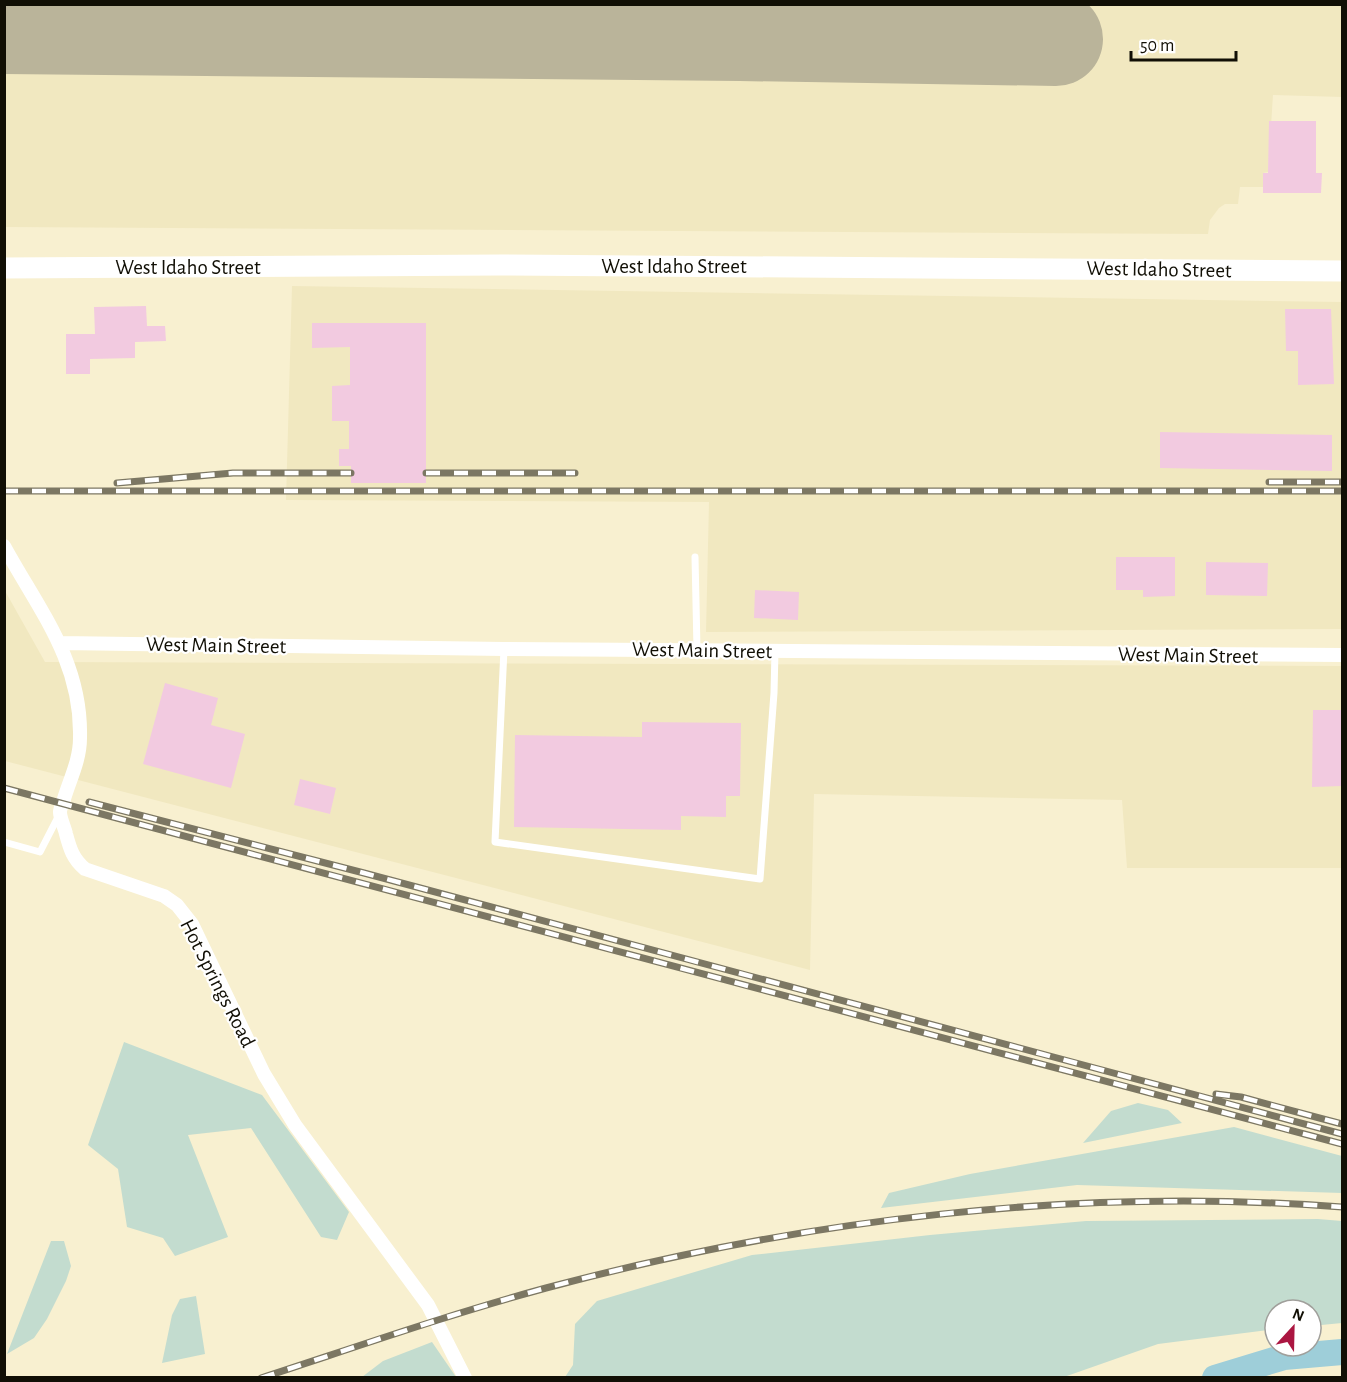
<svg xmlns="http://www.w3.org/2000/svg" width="1347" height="1382" viewBox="0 0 1347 1382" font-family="'Alegreya Sans',sans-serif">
  <rect width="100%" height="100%" fill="#f8f0d0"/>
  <path fill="#f1e8c0" d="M5,5H1342V97L1273,95L1268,172L1263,173V187H1240L1238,204H1225L1219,208L1210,220L1208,234L5,227Z
    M292,286L1342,302V629L706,632L709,502L286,500Z
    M4,589L45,662L1342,666V868H1127L1122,800L814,794L810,970L5,761Z"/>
  <path fill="#c3dccf" d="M124,1042L262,1095L349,1212L337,1240L321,1237L251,1128L188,1135L228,1237L175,1256L163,1238L127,1227L118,1169L88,1145Z
    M1138,1103L1168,1110L1182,1123L1083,1143L1111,1111Z
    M1234,1127L1342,1156V1193L1077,1185L881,1208L889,1193L970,1174Z
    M1318,1219L1342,1221V1323L1311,1326V1310H1275V1329L1158,1344L1064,1377H565L573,1365L575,1324L597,1301L752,1255L930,1235L1086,1221Z
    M51,1241H64L71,1266L66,1281L47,1319L34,1338L7,1354Z
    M196,1296L205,1354L162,1363L172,1315L180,1299Z
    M432,1342L456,1377H362L383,1361Z"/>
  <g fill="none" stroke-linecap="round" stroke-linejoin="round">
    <path stroke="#9eced9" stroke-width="26" d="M1215,1378L1284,1357L1342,1352"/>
    <path stroke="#bab49a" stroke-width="38" d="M593,32C627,29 657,25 686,4"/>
    <path stroke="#bab49a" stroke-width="94" d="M4,27L740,34L1056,39"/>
  </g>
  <path fill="#f2cae0" d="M1269,121H1316V173H1322L1321,193H1263V173H1268Z
    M146,306L147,326H165L166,341L135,342V358L90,359V374H66V334H95L94,307Z
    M1285,309H1331L1334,384L1298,385V351H1286Z
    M312,323H426V483H351V466H339V449H349V421H332V386L350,385V347L312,348Z
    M1160,432L1332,435V471L1160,468Z
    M1116,557H1175V596L1143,597V590H1116Z
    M1206,562L1268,563L1267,596L1206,595Z
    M755,590L799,592L798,620L754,618Z
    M165,683L218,698L211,725L245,734L231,788L143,764Z
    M1313,710H1342V786L1312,787Z
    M642,722L741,723L740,796H726V817L681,816V830L514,827L515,735L642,737Z
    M300,779L336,788L330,814L294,805Z"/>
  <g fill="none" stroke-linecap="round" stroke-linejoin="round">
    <path stroke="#fff" stroke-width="7" d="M695,557L697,649
      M504,649L495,842L760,879L774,693L775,651
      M4,842L40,852L59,815"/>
    <path stroke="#fff" stroke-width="14" d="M4,546C39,610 82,661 80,738C80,760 70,779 64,799C63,803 60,808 60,812C60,819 65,828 66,834C70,849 73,859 85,869L164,896L177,905L192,924L264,1074L295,1125L428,1305L465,1378
      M61,643L504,649L1342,655"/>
    <path stroke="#fff" stroke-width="21" d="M4,268L500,265L1342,271"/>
    <g stroke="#7c7763" stroke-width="7">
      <path id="rail" d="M426,473H575
        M1269,482H1342
        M117,483L233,473H351
        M4,491H1342
        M4,788L1342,1144
        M89,802L364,873L1342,1134
        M1216,1094L1241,1097L1342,1124
        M261,1378C356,1347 450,1314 546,1288C804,1219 1076,1187 1342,1207"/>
    </g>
    <use href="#rail" stroke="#fff" stroke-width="4.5" stroke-dasharray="14" stroke-linecap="butt"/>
  </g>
  <g text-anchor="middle" stroke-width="4.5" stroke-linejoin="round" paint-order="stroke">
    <g font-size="21" fill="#110f05" stroke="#fff">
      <text x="674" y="273">West Idaho Street</text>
      <text x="188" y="274">West Idaho Street</text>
      <text transform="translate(1159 269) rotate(1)" y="7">West Idaho Street</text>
      <text transform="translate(216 645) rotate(1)" y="7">West Main Street</text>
      <text transform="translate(702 650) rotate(1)" y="7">West Main Street</text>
      <text transform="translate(1188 655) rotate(1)" y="7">West Main Street</text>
      <text transform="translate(218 983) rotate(63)" y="7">Hot Springs Road</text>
    </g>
  </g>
  <rect width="1347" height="1382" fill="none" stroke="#110f05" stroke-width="12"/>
  <g transform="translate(1293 1328) rotate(22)"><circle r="28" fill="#ffffff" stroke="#a09f9b" stroke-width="1.5"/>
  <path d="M0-4.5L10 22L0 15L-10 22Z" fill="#ab1641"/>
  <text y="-9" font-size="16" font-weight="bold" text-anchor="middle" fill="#110f05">N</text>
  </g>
  <path d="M1131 51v9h105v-9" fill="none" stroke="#110f05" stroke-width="3"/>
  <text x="1140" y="51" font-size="18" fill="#110f05" stroke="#ffffff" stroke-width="4.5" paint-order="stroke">50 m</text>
</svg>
